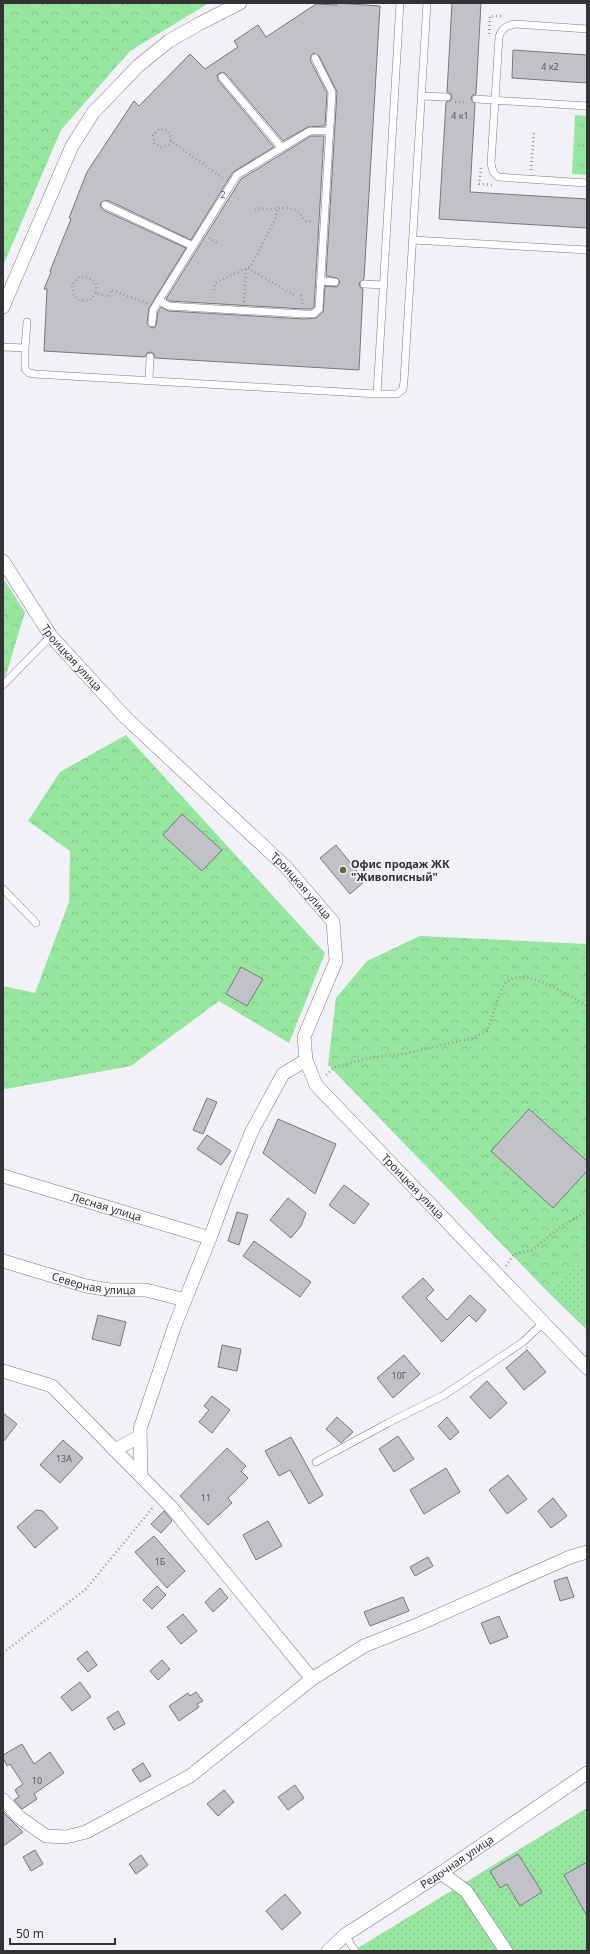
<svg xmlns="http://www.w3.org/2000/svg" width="590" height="1954" viewBox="0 0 590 1954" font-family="'Noto Sans',sans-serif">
  <defs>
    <pattern id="grass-dots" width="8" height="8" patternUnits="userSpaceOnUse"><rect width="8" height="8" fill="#97e6a0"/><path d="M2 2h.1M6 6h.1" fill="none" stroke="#83c68a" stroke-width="1.8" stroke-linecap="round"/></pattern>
    <pattern id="forest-crowns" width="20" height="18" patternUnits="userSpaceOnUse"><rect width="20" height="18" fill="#97e6a0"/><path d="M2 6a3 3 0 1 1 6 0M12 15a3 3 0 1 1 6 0" fill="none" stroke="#83c68a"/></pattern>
    <pattern id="park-tufts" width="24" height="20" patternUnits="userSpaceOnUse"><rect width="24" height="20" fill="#97e6a0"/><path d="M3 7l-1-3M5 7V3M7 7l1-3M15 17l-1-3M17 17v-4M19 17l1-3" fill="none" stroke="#83c68a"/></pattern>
  </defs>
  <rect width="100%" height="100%" fill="#f1f1f7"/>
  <path fill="url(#grass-dots)" d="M587,1258V1330L547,1291Z
    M587,1808V1951H353Z"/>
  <path fill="url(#forest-crowns)" d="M3,3H209L130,51L61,130L3,266Z
    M3,578L25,612L3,685Z
    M126,735L325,953L289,1043L219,1001L131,1066L6,1089L3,1088V986L35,993L69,902L70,851L28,821L60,772Z
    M420,936L587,944V1258L547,1291L328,1065L336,998L367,961Z"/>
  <path fill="url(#park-tufts)" d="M575,115L587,116V175L572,174Z"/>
  <path fill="#c1c2c8" stroke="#77777d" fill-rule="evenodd" d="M337,3L380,6L364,279L359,283L360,287L363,289L359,370L155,358L154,354L151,352L147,353L145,357L44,351L47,289H44L51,272L50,271L71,219L69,218L87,172L134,101L139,106L190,54L205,69L238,47L234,41L258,25L266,37L316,4L337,5ZM313,53L319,56L337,92L326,276L337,278L340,282L337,287L325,286L323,312L316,318L304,319L168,311L161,307L158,312L156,325L154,328L150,327L147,323L149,308L186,248L103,210L100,206L101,203L107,200L191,240L233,172L274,147L218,80L217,75L222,72L226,74L283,141L308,127L325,126L327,93L310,60L311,56Z
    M452,3H481L476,94L472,96L471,99L475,104L470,192L587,199V228L439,219L446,102L450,101L452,98L451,94L447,92Z
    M513,50L587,55V83L512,78Z
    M311,136H324L314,307L311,309H304L170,301L166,299L241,179Z
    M182,814L222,850L202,871L163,835Z
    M336,845L365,881L350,894L320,858Z
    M241,967L263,979L247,1006L226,994Z
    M207,1098L217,1102L203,1134L193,1130Z
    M529,1109L587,1161V1171L553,1208L491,1151Z
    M278,1119L336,1144L315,1194L263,1153Z
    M207,1135L231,1151L221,1165L197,1149Z
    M344,1185L369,1204L354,1224L329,1205Z
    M288,1198L306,1213L301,1226L291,1238L270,1220Z
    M237,1212L248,1215L239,1245L228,1241Z
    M254,1241L311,1282L300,1297L243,1256Z
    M423,1278L434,1290L426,1298L447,1320L470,1295L486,1310L476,1322L469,1315L442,1342L402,1297Z
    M98,1315L126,1322L120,1346L92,1339Z
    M222,1345L241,1349L237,1371L218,1367Z
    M527,1350L546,1372L524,1390L506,1368Z
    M404,1355L420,1374L393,1398L377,1378Z
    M487,1381L507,1403L490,1419L470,1397Z
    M212,1396L230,1410L212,1433L199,1422L209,1410L204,1406Z
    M3,1413L17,1424L3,1442Z
    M337,1417L353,1432L341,1443L326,1429Z
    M447,1417L459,1432L450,1440L438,1426Z
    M398,1436L414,1459L394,1472L379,1449Z
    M291,1437L323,1495L309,1504L290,1470L279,1476L265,1451Z
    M63,1440L83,1458L60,1483L40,1465Z
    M227,1448L246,1466L241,1471L248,1478L228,1498L232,1503L208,1525L180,1496Z
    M446,1468L460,1492L424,1514L410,1490Z
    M508,1475L527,1499L507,1514L489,1490Z
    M553,1498L567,1516L551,1528L538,1511Z
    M36,1510L43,1511L58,1528L35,1548L17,1527Z
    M164,1511L172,1521L161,1533L151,1524Z
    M268,1521L282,1546L256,1560L243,1535Z
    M154,1536L185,1571L167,1588L135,1552Z
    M428,1557L433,1566L415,1576L410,1567Z
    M567,1577L574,1597L560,1601L554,1581Z
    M157,1586L166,1595L152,1609L143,1600Z
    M220,1588L228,1598L213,1612L205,1602Z
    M403,1597L409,1611L370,1626L364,1612Z
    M183,1614L197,1631L181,1644L167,1627Z
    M499,1616L508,1637L490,1644L481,1623Z
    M87,1651L97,1665L88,1672L77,1659Z
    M162,1660L170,1669L158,1680L150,1671Z
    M80,1682L91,1697L72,1711L61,1697Z
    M196,1692L203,1701L197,1704L199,1707L179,1721L169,1706L188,1693L190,1696Z
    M118,1711L125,1724L114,1730L107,1718Z
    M22,1744L34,1764L50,1752L64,1773L34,1794L37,1799L22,1809L14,1800L19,1797L15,1790L23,1784L10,1764L7,1766L3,1758V1755Z
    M143,1763L151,1776L140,1782L132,1770Z
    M295,1785L304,1798L288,1810L278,1797Z
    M224,1790L234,1802L218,1816L207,1804Z
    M3,1812L23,1832L3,1846Z
    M35,1850L43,1864L31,1871L23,1857Z
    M518,1854L542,1892L520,1906L507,1884L500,1888L490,1871Z
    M141,1855L148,1865L136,1874L129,1864Z
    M587,1862V1916L564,1875Z
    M285,1894L301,1913L282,1930L266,1911Z"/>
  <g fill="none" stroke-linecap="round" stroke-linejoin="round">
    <g stroke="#7b7c81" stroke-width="8">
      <path id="service" d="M587,29L515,24C506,26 502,28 499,37L491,163L493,172L498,177L587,183
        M222,77L282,148
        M421,96L447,97
        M476,99L587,106
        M105,205L193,246
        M413,240L587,250
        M321,281L335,282
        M364,284L384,285
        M159,300L168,306L304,314H313L319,309L332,92L315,58
        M152,323L153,310L237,175L303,135L310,131H330
        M3,347L25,348V369L29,373L35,374L377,394L400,3
        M25,348L27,322
        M149,380L150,357
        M377,394H397L403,389L404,381L427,3
        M3,685L51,636
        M3,889L36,923
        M316,1462L388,1423L444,1395L523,1342L543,1323
        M345,1935L355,1951"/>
    </g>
    <g stroke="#7b7c81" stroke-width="14">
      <g id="minor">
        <path d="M3,307L72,146L93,113L138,66L169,41L199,24L240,3"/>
        <path id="s1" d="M3,561L51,636L126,718L286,867L333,922L336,961L304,1037L306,1060L316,1085L587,1368"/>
        <path id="s2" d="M3,1176L210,1238"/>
        <path id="s3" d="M3,1261L86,1286L110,1290H146L185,1300"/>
        <path d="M3,1371L52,1386L171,1507L312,1679"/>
        <path d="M115,1450L140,1436"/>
        <path d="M141,1475L140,1429L175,1325L210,1238L228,1189L252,1131L283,1074L306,1060"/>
        <path d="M3,1800L19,1817L46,1836L66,1837L86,1832L190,1776L312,1679L364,1646L419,1624L570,1557L587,1552"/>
        <path d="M441,1873L466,1891L506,1951"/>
        <path id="s4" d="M328,1951L345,1935L441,1873L587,1773"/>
      </g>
    </g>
    <path stroke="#96969b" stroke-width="2.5" stroke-dasharray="1 3" stroke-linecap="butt" d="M489,34L490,16H503
      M455,102H466
      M171,141L169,145L161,147L154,143L153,135L159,129L167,130L171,137V141L223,178
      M481,168L479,184L492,185
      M531,170L534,131
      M255,210C261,207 264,209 270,209C290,209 292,203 306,221L314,222
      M209,238L217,243
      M248,268L294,295
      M214,290L215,283L251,266L276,218L278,207
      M96,293L90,300L80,301L73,294L72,285L79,277H88L96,283V293L109,297L111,290L147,303
      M301,295L303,305
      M244,302L246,268
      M326,1075L335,1067L372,1057L404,1054L473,1038L487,1031C492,1019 498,994 504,985C520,962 570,996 587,1006
      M506,1266L514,1254L532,1250L562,1226L587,1211
      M3,1653L86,1589L154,1506"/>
    <use href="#service" stroke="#fff" stroke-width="7"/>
    <use href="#minor" stroke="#fff" stroke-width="13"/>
  </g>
  <circle fill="#6b6733" stroke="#f1f1f7" stroke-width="1.5" cx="343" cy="870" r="4"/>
  <g text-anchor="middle" stroke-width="3.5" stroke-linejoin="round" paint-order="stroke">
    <g font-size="9" fill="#56575a">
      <text x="550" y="70">4 к2</text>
      <text x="460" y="119">4 к1</text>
      <text x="223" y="198">2</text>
      <text x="399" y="1379">10Г</text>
      <text x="64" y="1462">13А</text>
      <text x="206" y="1501">11</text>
      <text x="160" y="1565">1Б</text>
      <text x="37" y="1784">10</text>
    </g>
    <g font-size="11" fill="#333336" stroke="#f1f1f7">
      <text dy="4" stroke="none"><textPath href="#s1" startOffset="119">Троицкая улица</textPath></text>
      <text dy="4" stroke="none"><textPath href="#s1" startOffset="443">Троицкая улица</textPath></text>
      <text dy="4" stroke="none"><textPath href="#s1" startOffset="803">Троицкая улица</textPath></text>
      <text dy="4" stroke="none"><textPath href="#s2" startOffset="108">Лесная улица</textPath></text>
      <text dy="4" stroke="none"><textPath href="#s3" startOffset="94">Северная улица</textPath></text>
      <text dy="4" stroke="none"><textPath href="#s4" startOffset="157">Редочная улица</textPath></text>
    </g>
    <g font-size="11" font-weight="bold" fill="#333336" stroke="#f1f1f7" text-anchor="start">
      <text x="351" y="868">Офис продаж ЖК<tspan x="351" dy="13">"Живописный"</tspan></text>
    </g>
  </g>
  <rect width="590" height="1954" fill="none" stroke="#333336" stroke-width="8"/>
  <path d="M10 1938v6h105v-6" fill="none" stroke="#333336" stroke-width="2"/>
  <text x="16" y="1938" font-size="12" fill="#333336" stroke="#f1f1f7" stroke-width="3" paint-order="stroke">50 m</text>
</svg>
